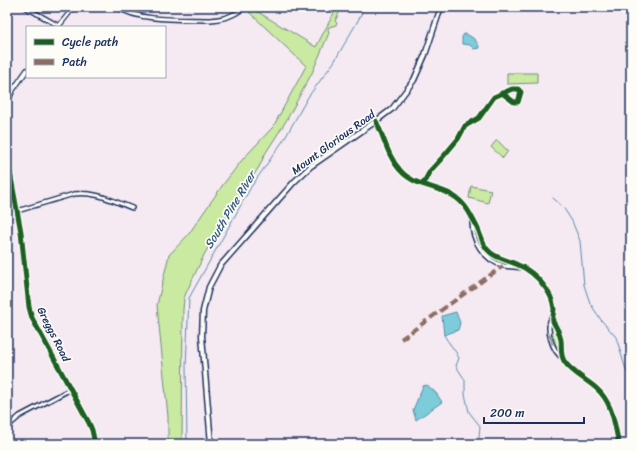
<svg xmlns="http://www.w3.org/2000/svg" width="638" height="451" viewBox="0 0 638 451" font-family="Sriracha,sans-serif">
  <defs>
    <pattern id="garden-dots" width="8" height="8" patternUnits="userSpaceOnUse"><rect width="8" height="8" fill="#cae9a1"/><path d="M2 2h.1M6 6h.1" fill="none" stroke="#adc88d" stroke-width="1.8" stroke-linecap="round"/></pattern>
  </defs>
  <rect width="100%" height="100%" fill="#f5e9f2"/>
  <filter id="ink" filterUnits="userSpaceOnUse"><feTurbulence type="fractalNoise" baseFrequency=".025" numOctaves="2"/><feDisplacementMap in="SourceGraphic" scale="8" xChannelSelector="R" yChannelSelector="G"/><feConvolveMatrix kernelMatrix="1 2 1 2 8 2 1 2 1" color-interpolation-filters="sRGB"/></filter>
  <g filter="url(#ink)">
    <path fill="#cae9a1" stroke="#728c80" d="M337,7H342L335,21L337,23L336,25L329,27L328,29L329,33L312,73L286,121L265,154L259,167L219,228L204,255L186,293L184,298L183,310L182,444H168V417L157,305L169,255L188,235L222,186L242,160L273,127L306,66L249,12L253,9L316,47Z
      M507,73H537V83L507,84Z
      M496,141H498L508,151L503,158L491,147Z
      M471,186L491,190L488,203L469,198Z"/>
    <path fill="url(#garden-dots)" stroke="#728c80" d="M472,219C477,228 479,237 483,245C489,255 514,263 524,268L505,266L491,260L478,246Z
      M551,317L558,330L564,359L558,356L549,333Z"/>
    <path fill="#7dccda" stroke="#568da8" d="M464,34C471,35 479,42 479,48L474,49L470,45L462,44V37Z
      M456,312L460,323L458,330L444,335L442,316Z
      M427,385L436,393L442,402L416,420L413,410L423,386Z"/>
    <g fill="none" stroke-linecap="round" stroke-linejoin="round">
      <path stroke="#568da8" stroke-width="1" d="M553,198L563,207L572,221L580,241L584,285L590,303L601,320L616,337L626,370L631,378
        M444,335C448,343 455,349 459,358L456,366L465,380V394L469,412L480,426L479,438
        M187,444L186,366L189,298L251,187L285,138L308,97L334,62L360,17L364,7"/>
      <g stroke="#1b2f5e" stroke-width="6">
        <path id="minor" d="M25,7L59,26
          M117,7C140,22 182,19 210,20C224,19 234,16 245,7
          M376,121C384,137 388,157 400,170C417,190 445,184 463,204C469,210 473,220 477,227C482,237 482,246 491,253C499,259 508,260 516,264C527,268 538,277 544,286C549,292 553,301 554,309C554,312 552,317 553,321C553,323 556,326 557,329C559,332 560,336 561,340C562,347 560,354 564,361C572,373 586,379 596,388C612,402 614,421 618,440L620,444
          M423,184L430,171L442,158L458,139L465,126L479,118L494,97L512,89H518L521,92L518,102H514L502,93
          M17,211L74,194C95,191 113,201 132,208
          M472,219C471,240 483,260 504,266C510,267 517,267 523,268
          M553,315C544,327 552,352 564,359
          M7,427L20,416L71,389"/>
      </g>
      <g stroke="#1b2f5e" stroke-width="6">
        <path id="tertiary" d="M58,27L74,7
          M7,103L13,90L27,70
          M7,156L21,232L29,307L32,318L89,423L92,430L95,444"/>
      </g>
      <g stroke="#1b2f5e" stroke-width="7">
        <path id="secondary" d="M211,444L202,336L203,311L209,287L220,266L294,182L311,166L376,121L392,109L414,80L425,55L441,7"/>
      </g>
      <use href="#minor" stroke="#fdfcf7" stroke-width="3"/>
      <use href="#tertiary" stroke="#fdfcf7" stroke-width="3.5"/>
      <use href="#secondary" stroke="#fdfcf7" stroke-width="4"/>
      <path stroke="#8d6e63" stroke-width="4" stroke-dasharray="8 4" stroke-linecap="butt" d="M401,339L503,266"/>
      <g stroke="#fdfcf7" stroke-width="8">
        <path id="cycleway" d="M376,121C384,137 388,157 400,170C417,190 445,184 463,204C469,210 473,220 477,227C482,237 482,246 491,253C499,259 508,260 516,264C527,268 538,277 544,286C549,292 553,301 554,309C554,312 552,317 553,321C553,323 556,326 557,329C559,332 560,336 561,340C562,347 560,354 564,361C572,373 586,379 596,388C612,402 614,421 618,440L620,444
          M7,156L21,232L29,307L32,318L89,423L92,430L95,444
          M423,184L430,171L442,158L458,139L465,126L479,118L494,97L512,89H518L521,92L518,102H514L502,93"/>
      </g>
      <use href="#cycleway" stroke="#1b5e20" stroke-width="5"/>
    </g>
    <defs><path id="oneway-solid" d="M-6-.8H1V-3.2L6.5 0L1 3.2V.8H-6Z"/></defs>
    <use fill="#8c96aa" href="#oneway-solid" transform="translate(551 339) rotate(-106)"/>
  </g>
  <g text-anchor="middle" stroke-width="3.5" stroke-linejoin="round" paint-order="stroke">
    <g font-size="11" fill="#1b2f5e" stroke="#fdfcf7">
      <text transform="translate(333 142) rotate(-36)" y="4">Mount Glorious Road</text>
      <text transform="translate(54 334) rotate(63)" y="4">Greggs Road</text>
    </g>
    <g font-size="12" font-style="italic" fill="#385e83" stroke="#fdfcf7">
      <text transform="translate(230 210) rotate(-59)" y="4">South Pine River</text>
    </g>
  </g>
  <rect width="638" height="451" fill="none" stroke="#fdfcf7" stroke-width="24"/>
  <rect x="12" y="12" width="614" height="427" fill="none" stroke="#1b2f5e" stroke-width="1.5" filter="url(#ink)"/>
  <rect x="26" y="26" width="140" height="52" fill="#fdfcf7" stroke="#a3aaba"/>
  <rect x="34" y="39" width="20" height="6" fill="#1b5e20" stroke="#a3aaba"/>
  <text x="62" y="46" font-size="12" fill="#1b2f5e">Cycle path</text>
  <rect x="34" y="59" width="20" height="6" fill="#8d6e63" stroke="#a3aaba"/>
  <text x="62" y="66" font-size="12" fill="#1b2f5e">Path</text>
  <path d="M484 417v6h100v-6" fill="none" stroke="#1b2f5e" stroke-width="2"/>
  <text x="490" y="417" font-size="12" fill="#1b2f5e" stroke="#fdfcf7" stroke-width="3" paint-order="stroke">200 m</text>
</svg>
